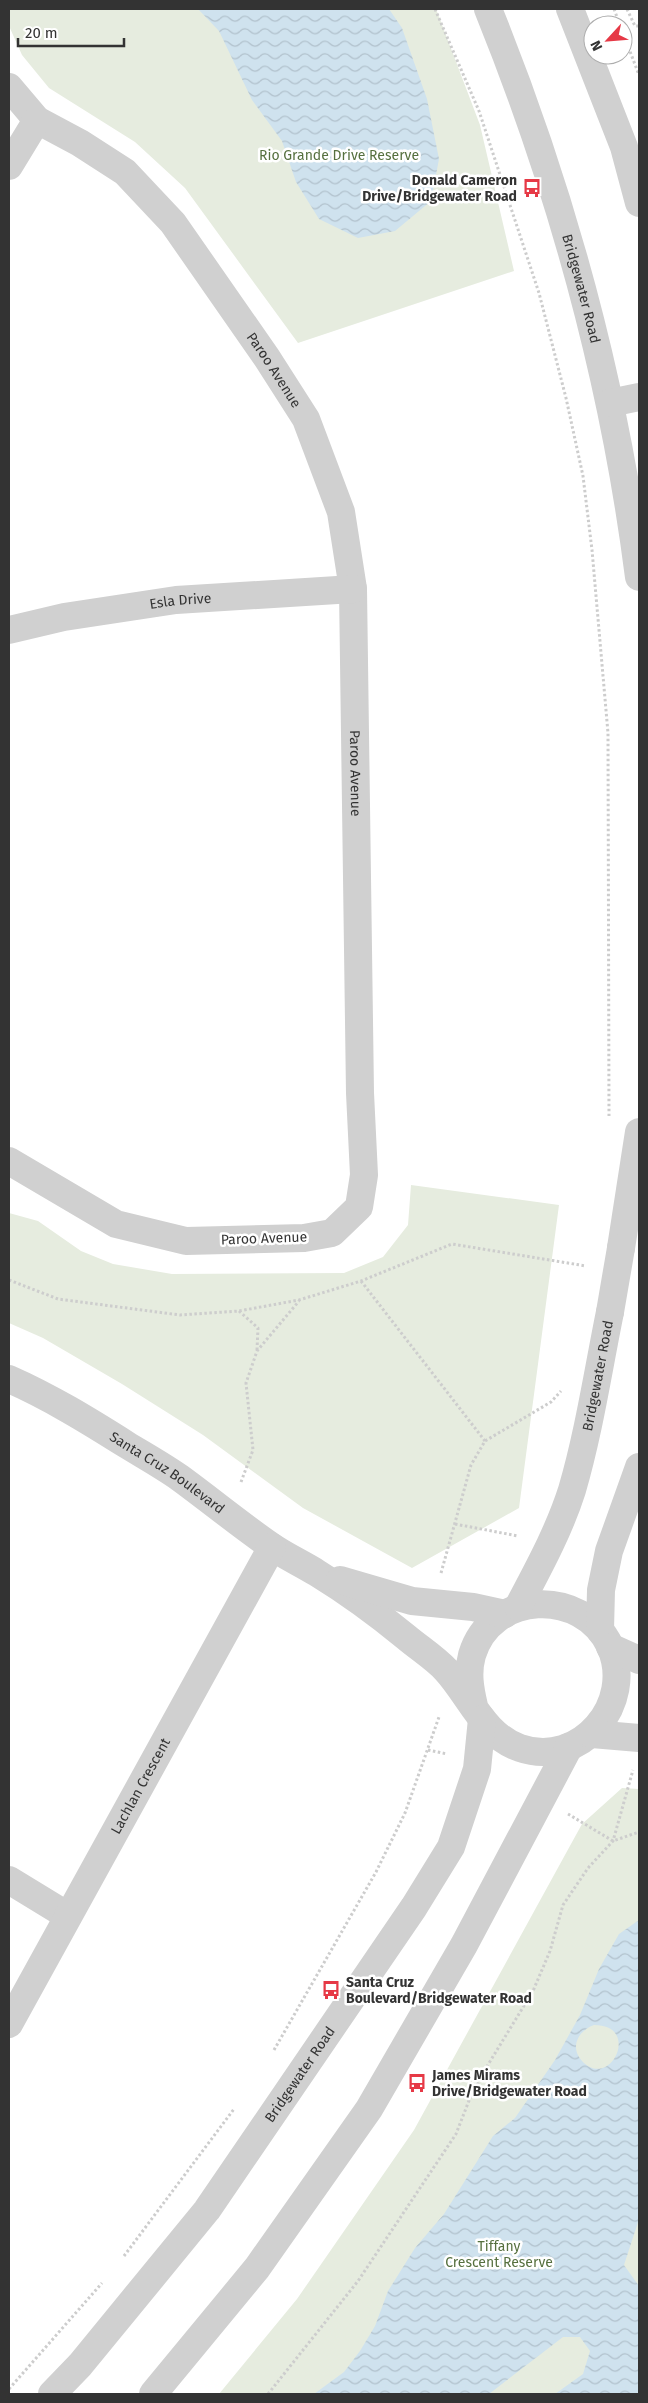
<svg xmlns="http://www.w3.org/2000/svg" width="648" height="2403" viewBox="0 0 648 2403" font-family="'Fira Sans',sans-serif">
  <defs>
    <pattern id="water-waves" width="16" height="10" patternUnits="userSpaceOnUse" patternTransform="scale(1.25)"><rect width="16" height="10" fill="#cfe2ee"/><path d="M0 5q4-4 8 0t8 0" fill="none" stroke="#b2c2cd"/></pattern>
  </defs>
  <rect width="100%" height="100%" fill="#fff"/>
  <path fill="#e6ecdf" d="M9,9H436L480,125L514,271L298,343L185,188L135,142L49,88L22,55L9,26Z
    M411,1185L559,1205L519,1508L412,1568L303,1508L203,1435L122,1384L43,1338L9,1323V1213L38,1221L81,1251L113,1264L172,1274L344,1273L383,1257L408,1225Z
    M622,1788L639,1789V2394H219L297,2299L414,2130L582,1824Z"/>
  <path fill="url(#water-waves)" fill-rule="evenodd" d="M198,9H389L402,28L427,99L439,159L431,201L395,231L358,238L319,219L296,182L282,141L252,100L219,31Z
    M639,1920V2219L624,2265L639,2286V2394H555L583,2374L590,2351L580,2337H563L489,2394H314L344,2372L360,2351L375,2326L388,2291L415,2248L444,2214L493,2136L515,2118L555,2060L580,2015L599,1969L619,1934ZM594,2025C642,2025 610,2091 582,2061C569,2047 579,2030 594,2025Z"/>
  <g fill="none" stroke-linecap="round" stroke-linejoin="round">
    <path stroke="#cdcdcd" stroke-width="3" stroke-dasharray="2.5 2.5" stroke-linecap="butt" d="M435,9L479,111L539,293L566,398L583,476L592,550L608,733L609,1116
      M614,9L620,25
      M627,9L635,26H639
      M623,33L639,75
      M9,1280L58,1299L180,1315L239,1311L299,1300L361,1281L452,1244L586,1266
      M361,1281L485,1441
      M239,1311L258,1328L257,1350
      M241,1482L253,1450L246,1383L257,1351L299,1301
      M455,1524L518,1536
      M441,1573L471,1465L485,1441L551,1402L561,1391
      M428,1750L447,1754
      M568,1814L613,1841L639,1832
      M274,2050L376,1872L405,1813L439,1717
      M124,2256L234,2109
      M9,2389L102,2283
      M268,2394L358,2281L456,2134L470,2098L486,2068L533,1991L550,1951L563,1905L588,1868L613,1841L633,1770"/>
    <g stroke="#d0d0d0" stroke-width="28">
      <path id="s1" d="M488,9C562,192 614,381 639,577"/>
      <path d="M570,9L624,147L639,203"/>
      <path id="s2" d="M9,87L37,120L80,143L125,172L173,223L267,358L306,419L341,512L353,589L360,1093L364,1175L359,1207L332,1233L304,1238L186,1241L116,1224L9,1161"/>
      <path d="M9,166L37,120"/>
      <path d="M610,403L639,397"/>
      <path id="s3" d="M9,630L64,617L176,600L353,589"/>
      <path d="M621,1248L639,1132"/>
      <path id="s4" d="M9,1379C50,1397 89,1421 127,1445C145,1456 163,1466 180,1478C210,1500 238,1523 268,1544C283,1555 301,1563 317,1573C348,1592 378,1614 406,1637C419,1648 435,1658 446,1670C470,1696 484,1736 520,1748C580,1769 636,1703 610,1646C582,1587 491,1591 472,1655C467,1673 470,1689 474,1706"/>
      <path d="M340,1580L412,1601L473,1607L505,1614"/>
      <path id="s5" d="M518,1607C538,1569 559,1531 572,1490C589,1432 598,1371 610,1312"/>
      <path d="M600,1630L601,1590L609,1551L639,1467"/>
      <path d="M610,1647L639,1660"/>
      <path d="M592,1734L639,1738"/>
      <path d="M9,1880L68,1916"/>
      <path id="s6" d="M9,2024L272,1547"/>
      <path id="s7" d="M52,2394L80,2365L207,2210L414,1907L451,1847L477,1769L482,1719"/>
      <path d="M153,2394L257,2268L369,2109L464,1945L569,1747"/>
    </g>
    <path stroke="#d0d0d0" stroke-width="28" d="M610,1312L621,1248"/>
  </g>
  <defs>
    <g id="bus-bare" transform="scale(1.5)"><path d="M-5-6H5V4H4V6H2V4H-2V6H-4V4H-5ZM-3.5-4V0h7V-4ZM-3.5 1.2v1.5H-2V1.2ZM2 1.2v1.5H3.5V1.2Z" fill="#e63946" stroke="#fff" stroke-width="2.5" paint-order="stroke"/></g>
  </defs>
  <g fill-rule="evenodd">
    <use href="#bus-bare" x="532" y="188"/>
    <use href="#bus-bare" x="331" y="1990"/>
    <use href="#bus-bare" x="417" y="2083"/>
  </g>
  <g text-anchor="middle" stroke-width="5" stroke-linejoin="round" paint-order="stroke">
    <g font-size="14" fill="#56703f" stroke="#fff">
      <text x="339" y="160">Rio Grande Drive Reserve</text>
      <text x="499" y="2251">Tiffany<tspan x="499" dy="16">Crescent Reserve</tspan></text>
    </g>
    <g font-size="14" font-weight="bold" fill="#333" stroke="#fff" text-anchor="start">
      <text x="517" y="185" text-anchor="end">Donald Cameron<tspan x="517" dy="16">Drive/Bridgewater Road</tspan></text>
      <text x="346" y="1987">Santa Cruz<tspan x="346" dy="16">Boulevard/Bridgewater Road</tspan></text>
      <text x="432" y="2080">James Mirams<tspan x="432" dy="16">Drive/Bridgewater Road</tspan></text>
    </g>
    <g font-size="14" fill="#333" stroke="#fff">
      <text dy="5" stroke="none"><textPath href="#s1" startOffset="295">Bridgewater Road</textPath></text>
      <text dy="5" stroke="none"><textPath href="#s2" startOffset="394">Paroo Avenue</textPath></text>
      <text dy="5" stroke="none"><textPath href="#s3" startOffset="174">Esla Drive</textPath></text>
      <text dy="5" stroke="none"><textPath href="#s2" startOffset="814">Paroo Avenue</textPath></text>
      <text transform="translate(264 1238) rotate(-2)" y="5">Paroo Avenue</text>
      <text dy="5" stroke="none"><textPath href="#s5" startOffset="246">Bridgewater Road</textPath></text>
      <text dy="5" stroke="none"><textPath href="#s4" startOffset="184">Santa Cruz Boulevard</textPath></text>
      <text dy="5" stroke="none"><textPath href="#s6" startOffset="272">Lachlan Crescent</textPath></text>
      <text dy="5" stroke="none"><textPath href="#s7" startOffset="405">Bridgewater Road</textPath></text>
    </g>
  </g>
  <rect width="648" height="2403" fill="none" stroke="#333333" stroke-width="20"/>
  <g transform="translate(608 40) rotate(244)"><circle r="24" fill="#ffffff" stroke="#adadad"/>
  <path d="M0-4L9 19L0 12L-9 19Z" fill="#e63946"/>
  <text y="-8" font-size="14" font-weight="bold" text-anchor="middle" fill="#333333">N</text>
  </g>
  <path d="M18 38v8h106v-8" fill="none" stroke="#333333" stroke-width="2.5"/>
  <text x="25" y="38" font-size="15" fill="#333333" stroke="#ffffff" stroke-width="4" paint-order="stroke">20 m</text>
</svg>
